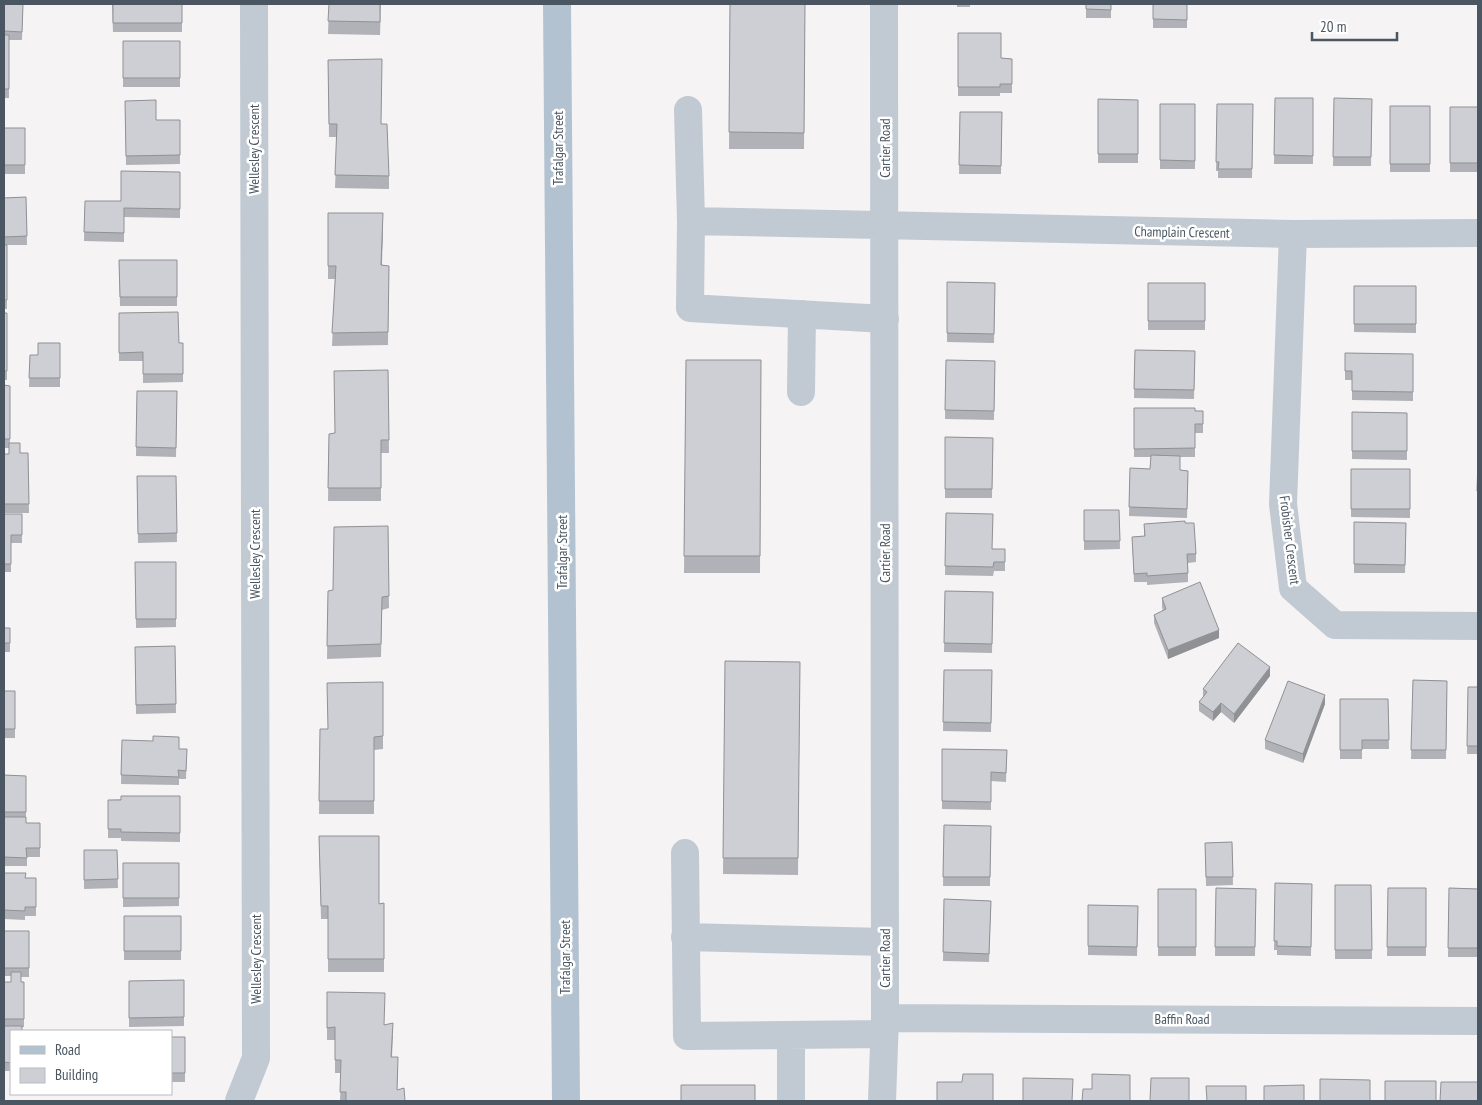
<svg xmlns="http://www.w3.org/2000/svg" width="1482" height="1105" viewBox="0 0 1482 1105" font-family="'PT Sans Narrow',sans-serif">
  <rect width="100%" height="100%" fill="#f5f3f3"/>
  <g fill="none" stroke-linecap="round" stroke-linejoin="round">
    <path stroke="#c1cad2" stroke-width="28" d="M688,110L691,221L690,308L885,319
      M691,221L1293,234L1478,233
      M1293,234L1283,504L1293,588L1335,625L1478,626
      M801,392L802,314
      M685,853L687,1036L884,1034
      M685,937L885,942
      M885,1018L1478,1021
      M791,1035V1101
      M239,1101L256,1058L254,4
      M882,1101L885,1018L884,4"/>
    <path stroke="#b3c2d1" stroke-width="28" d="M557,4L566,1101"/>
  </g>
  <path fill="#b0b2b7" d="M4,4H23L22,40H9V98H4Z
    M112,4H182V32H113Z
    M329,4H381L380,35L328,34Z
    M730,4H805L804,149H729Z
    M957,4H970V7H957Z
    M1086,4H1111V18H1086Z
    M1153,4H1187V28H1153Z
    M958,33L1001,58L1012,59V93H1000V96H958Z
    M123,41H180V87H123Z
    M328,60L381,124L389,176V189L335,188L337,137H329Z
    M1275,98H1313V164H1274Z
    M1334,98L1372,99L1371,166H1333Z
    M1098,99L1138,100V163H1098Z
    M125,101L156,120H180V164L126,165Z
    M1160,104H1195V169H1160Z
    M1217,104H1253L1252,178H1218V171H1216Z
    M1390,106H1430V172H1390Z
    M1450,107H1478V172H1450Z
    M960,112H1002L1001,174H959Z
    M4,128H25V174H4Z
    M180,172V218L124,217V242L84,241L85,201H121Z
    M26,197L27,245H7V309H4V198Z
    M328,213L383,225L382,265L389,266L388,345L332,346L335,279H328Z
    M119,260H177V306H120Z
    M947,282L995,283L994,343L947,342Z
    M1148,283H1205V330H1148Z
    M1354,286H1416V333L1354,332Z
    M4,313H7V380H4Z
    M119,313L179,343H183V382L143,383V361H119Z
    M60,343V387H29L30,355H38Z
    M1135,350L1195,351L1194,399L1134,398Z
    M1345,353L1413,354V401L1352,400V380H1345Z
    M686,360H761L760,573H684Z
    M946,360L995,361L994,420L945,419Z
    M388,370L389,453H381V501H328L329,434L334,433Z
    M4,385L10,386V443L20,453H28L29,513H4V454H9V448H4Z
    M137,391H177L176,457L136,456Z
    M1134,408L1203,411V433H1195V457H1180V470L1188,471L1187,518L1129,516L1130,468L1150,469L1151,457H1134Z
    M1352,412L1407,413V460L1352,459Z
    M945,437L993,438L992,498H945Z
    M1351,469H1410V518L1351,517Z
    M137,476H176L177,542L138,543Z
    M1084,510H1119L1120,549L1084,550Z
    M946,513L992,549H1005V571H994L993,576L945,575Z
    M4,514H22V543H11V572H4Z
    M1354,522L1406,523L1405,573H1354Z
    M1185,523L1196,554V562L1188,563V582L1147,585V582H1134L1132,537L1144,536V524Z
    M388,526L389,608L382,610L381,657L327,659L328,591L333,590Z
    M135,562H176V627L136,628Z
    M945,591L993,592L992,653L944,652Z
    M1162,598L1219,638L1168,659L1154,623V615L1163,611L1162,607Z
    M4,628H10V652H4Z
    M175,646L176,713L136,714L135,647Z
    M725,661L800,662L798,875L723,874Z
    M944,670H992L991,732L943,731Z
    M1270,676L1234,723L1221,712L1213,721L1199,711V702L1203,698V689Z
    M1413,680L1447,681L1446,759H1411Z
    M383,682V749L374,750V814H319L320,729H327Z
    M1468,687H1478V754H1467Z
    M4,691H15V738H4Z
    M1340,699H1388L1389,749H1362V759H1340Z
    M1325,704L1303,763L1265,749V740Z
    M122,740L179,749H187L186,779H179V785L121,784Z
    M942,749L1007,750L1006,782L991,781V810L942,809Z
    M4,775L26,776V823H40V857H27V866H4Z
    M180,796V842L121,841V838H108V800Z
    M944,825L991,826L990,886H943Z
    M319,836L379,904L384,903V972H328V919H321Z
    M1232,842L1233,885L1206,886L1205,843Z
    M84,850H117L118,888L84,889Z
    M123,863H179V906L123,907Z
    M4,873L26,878H36V916H25V920L4,919Z
    M1275,883L1312,884L1311,956L1277,955V950H1274Z
    M1335,885H1371L1372,959H1335Z
    M1216,888L1256,889L1255,956H1215Z
    M1388,888H1426V956H1387Z
    M1449,888L1478,889V957H1448Z
    M1158,889H1196V956H1158Z
    M944,899L991,901L989,962L943,961Z
    M1088,905L1138,906L1137,956L1088,955Z
    M124,916H181V960H124Z
    M4,931H29V977H21V982H24V1027H22L11,1031V1071H4V982H11V976H4Z
    M184,980V1026L129,1027V981Z
    M327,992L384,1025L393,1036L392,1057L398,1069L397,1090L405,1101H340L341,1073H335V1040H327Z
    M171,1037H185V1082H171Z"/>
  <path fill="#909195" d="M383,213V225L381,278V265Z
    M1219,630V638L1168,659V650Z
    M1270,667V676L1234,723V714Z
    M1325,695V704L1303,763V754Z
    M1221,703V712L1213,721V712Z"/>
  <path fill="#cdcfd5" stroke="#909195" d="M4,4H23L22,32L4,31Z
    M113,4H182V23H113Z
    M329,4H380V22L328,21Z
    M730,4H805L804,133L729,132Z
    M1086,4H1111V10L1086,9Z
    M1153,4H1187V20L1153,19Z
    M958,33H1001V58L1012,59V84H1000V87H958Z
    M4,35H9V89H4Z
    M123,41H180V78H123Z
    M382,59L381,124H387L389,176L335,175L337,124H329L328,60Z
    M1275,98H1313V156L1274,155Z
    M1334,98L1372,99L1371,157H1333Z
    M1098,99L1138,100V154H1098Z
    M156,100V120H180V155L126,156L125,101Z
    M1160,104H1195V161L1160,160Z
    M1217,104H1253L1252,169H1218L1219,162H1216Z
    M1390,106H1430V164H1390Z
    M1450,107H1478V163H1450Z
    M960,112H1002L1001,166L959,165Z
    M4,128H25V165H4Z
    M121,171L180,172V209L124,208V233L84,232L85,201H121Z
    M26,197L27,236L4,237V198Z
    M328,213H383L381,265L389,266L388,332L332,333L336,266H328Z
    M4,245H7V300H4Z
    M119,260H177V297H120Z
    M947,282L995,283L994,334L947,333Z
    M1148,283H1205V321H1148Z
    M1354,286H1416V324H1354Z
    M178,312L179,343H183V374H143V352L119,353V313Z
    M4,313H7V371H4Z
    M38,343H60V378H29L30,355H38Z
    M1135,350L1195,351L1194,390L1134,389Z
    M1345,353L1413,354V392L1352,391V371H1345Z
    M686,360H761L760,556H684Z
    M946,360L995,361L994,411L945,410Z
    M388,370L389,440H381V488H328L329,434L335,433L334,371Z
    M4,385L10,386V439H4Z
    M137,391H177L176,448L136,447Z
    M1134,408H1195V411H1203V424H1195V448L1134,449Z
    M1352,412L1407,413V451H1352Z
    M945,437L993,438L992,489H945Z
    M9,443H20V453H28L29,504H4V454H9Z
    M1151,455L1180,456V470L1188,471L1187,509L1129,507L1130,468L1150,469Z
    M1478,460V491H1477Z
    M1351,469H1410V509H1351Z
    M137,476H176L177,533L138,534Z
    M1084,510H1119L1120,541H1084Z
    M946,513L993,514L992,549H1005V562H994L993,567L945,566Z
    M4,514H22V535H11V564H4Z
    M1185,521V523H1194L1196,554H1187L1188,573L1147,576V573L1134,574L1132,537L1145,536L1144,524Z
    M1354,522L1406,523L1405,565L1354,564Z
    M388,526L389,596L382,597L381,644L327,646L328,591L333,590L334,527Z
    M135,562H176V619H136Z
    M1200,582L1219,630L1168,650L1154,615L1166,609L1162,598Z
    M945,591L993,592L992,644L944,643Z
    M4,628H10V643H4Z
    M1238,643L1270,667L1234,714L1221,703L1213,712L1199,702L1207,692L1203,689Z
    M175,646L176,704L136,705L135,647Z
    M725,661L800,662L798,858H723Z
    M944,670H992L991,723L943,722Z
    M1413,680L1447,681L1446,750H1411Z
    M1288,681L1325,695L1303,754L1265,740Z
    M383,682V736L374,737V801H319L320,729H328L327,683Z
    M1468,687H1478V746H1467Z
    M4,691H15V729H4Z
    M1340,699H1388L1389,740H1362V750H1340Z
    M153,736L179,737V749H187L186,771L178,770L179,777L121,775L122,740L153,741Z
    M942,749L1007,750L1006,773L991,772V802L942,801Z
    M4,775L26,776V812H4Z
    M121,796H180V833L121,832V829H108V800H121Z
    M4,817H26V823H40V848H26L27,858L4,857Z
    M944,825L991,826L990,877H943Z
    M319,836H379V904L384,903V959H328V906H321Z
    M1232,842L1233,877H1206L1205,843Z
    M84,850H117L118,879L84,880Z
    M123,863H179V898H123Z
    M4,873H26L25,878H36V907H25V911L4,910Z
    M1275,883L1312,884L1311,947L1277,946V941H1274Z
    M1335,885H1371L1372,950H1335Z
    M1216,888L1256,889L1255,947H1215Z
    M1388,888H1426V947H1387Z
    M1449,888L1478,889V948H1448Z
    M1158,889H1196V947H1158Z
    M944,899L991,901L989,954L943,952Z
    M1088,905L1138,906L1137,947L1088,946Z
    M124,916H181V951H124Z
    M4,931H29V968H4Z
    M11,972H21V982H24V1019H4V982H11Z
    M184,980V1017L129,1018V981Z
    M327,992L385,993L384,1025L393,1023L391,1057H398L397,1090L404,1088L405,1101H346V1092H340L341,1060H335V1027L327,1028Z
    M4,1026H22V1031H11V1063L4,1062Z
    M171,1037H185V1073H171Z
    M963,1074H993V1101H937V1082H962Z
    M1092,1074L1130,1075V1101H1082L1083,1089H1092Z
    M1023,1078L1073,1079L1072,1101H1023Z
    M1151,1078H1189V1101H1150Z
    M1320,1079L1370,1080V1101H1320Z
    M1385,1081H1436V1101H1385Z
    M1441,1082H1478V1101H1440Z
    M681,1085H755V1101H681Z
    M1304,1085V1101H1264V1086Z
    M1206,1086H1246V1101H1207Z"/>
  <g text-anchor="middle" stroke-width="5" stroke-linejoin="round" paint-order="stroke">
    <g font-size="14" fill="#4a5661" stroke="#fff">
      <text transform="translate(558 148) rotate(-90)" y="5">Trafalgar Street</text>
      <text transform="translate(885 148) rotate(-90)" y="5">Cartier Road</text>
      <text transform="translate(254 149) rotate(-90)" y="5">Wellesley Crescent</text>
      <text transform="translate(1182 232) rotate(1)" y="5">Champlain Crescent</text>
      <text transform="translate(1290 540) rotate(83)" y="5">Frobisher Crescent</text>
      <text transform="translate(562 552) rotate(-90)" y="5">Trafalgar Street</text>
      <text transform="translate(885 553) rotate(-90)" y="5">Cartier Road</text>
      <text transform="translate(255 554) rotate(-90)" y="5">Wellesley Crescent</text>
      <text transform="translate(565 957) rotate(-90)" y="5">Trafalgar Street</text>
      <text transform="translate(885 958) rotate(-90)" y="5">Cartier Road</text>
      <text transform="translate(256 959) rotate(-90)" y="5">Wellesley Crescent</text>
      <text x="1182" y="1024">Baffin Road</text>
    </g>
  </g>
  <rect width="1482" height="1105" fill="none" stroke="#4a5661" stroke-width="10"/>
  <rect x="10" y="1030" width="162" height="65" fill="#ffffff" stroke="#b7bbc0"/>
  <rect x="20" y="1046" width="25" height="8" fill="#b3c2d1" stroke="#b7bbc0"/>
  <text x="55" y="1055" font-size="15" fill="#4a5661">Road</text>
  <rect x="20" y="1068" width="25" height="15" fill="#cdcfd5" stroke="#b7bbc0"/>
  <text x="55" y="1080" font-size="15" fill="#4a5661">Building</text>
  <path d="M1312 32v8h85v-8" fill="none" stroke="#4a5661" stroke-width="2.5"/>
  <text x="1320" y="32" font-size="15" fill="#4a5661" stroke="#ffffff" stroke-width="4" paint-order="stroke">20 m</text>
</svg>
